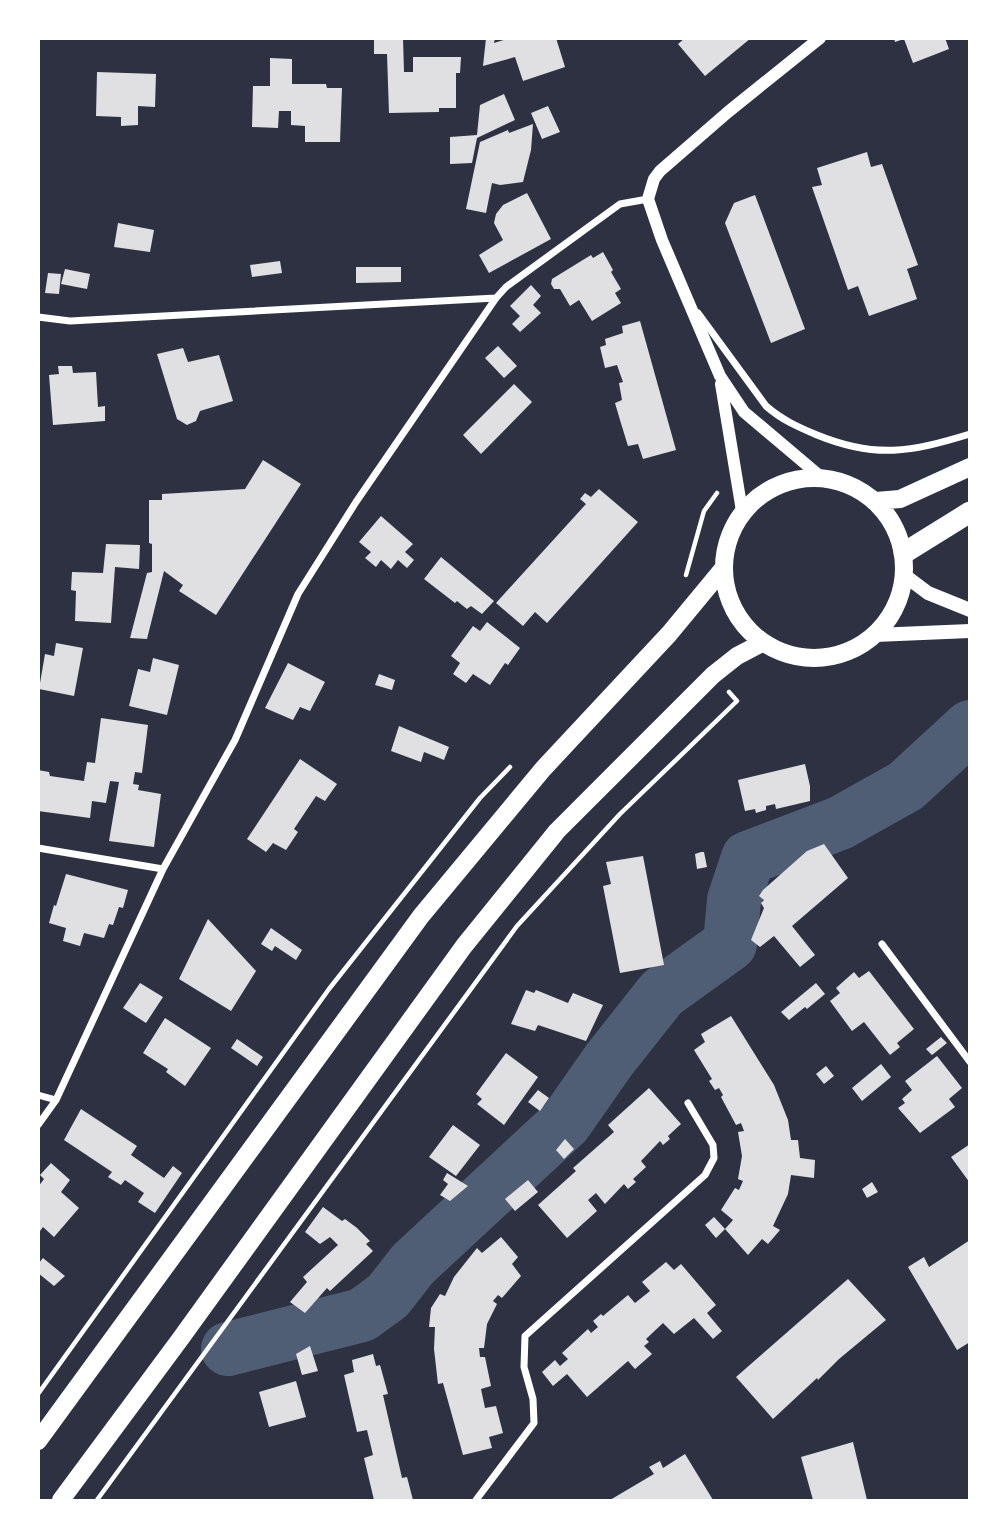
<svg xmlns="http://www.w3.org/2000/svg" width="1008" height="1539" viewBox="0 0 1008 1539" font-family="'DejaVu Sans',sans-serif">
  <rect width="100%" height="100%" fill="#2d3142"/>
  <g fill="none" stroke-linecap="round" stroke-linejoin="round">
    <path stroke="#4f5d75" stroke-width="54" d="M228,1349L362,1315L388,1296L413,1264L565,1123L609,1060L662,993L730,944L734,900L748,858L840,823L906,786L970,727"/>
  </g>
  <path fill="#e0e0e3" d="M374,38H403L404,72H413V57H461L460,73H456V108H439V112L389,113L387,54H374Z
    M486,38H495L494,43L510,38H556L565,67L523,81L515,57L483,66Z
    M685,38H751L705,76L678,44Z
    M894,38H945L949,49L913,63L904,39L895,42Z
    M270,58L292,59V84H326L327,88H342L340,142H305V126L291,125V111H279L278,128L252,127L253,86H270Z
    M97,72L156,74L155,107L138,106V125L121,126V117L96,116Z
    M504,94L515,120L477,138L472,163L450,164V137L477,135L480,105Z
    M548,106L560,132L542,139L531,113Z
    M533,124L531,150L523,182L500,185L492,183L486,213L466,209L480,142L508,130L509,133Z
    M867,152L871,167L882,164L918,265L907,269L917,299L869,316L858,286L848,290L812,187L822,185L817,168Z
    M527,193L551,239L489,273L479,255L503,240L494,223L496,214L503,205Z
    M755,195L805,329L771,343L725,223L734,203Z
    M118,223L154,230L150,252L114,247Z
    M603,252L613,270L611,272L621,289L615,293L621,303L592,321L579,300L570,306L560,289H554L551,284L552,279L591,255L593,258Z
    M280,261L282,273L252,277L250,265Z
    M356,267H401V282L356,283Z
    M65,269L90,274L87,289L61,284Z
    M48,273L61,274L59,294L45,293Z
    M531,285L541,296L533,305L541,313L520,332L512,324L520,316L510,306Z
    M640,321L676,450L643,459L638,444L628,446L620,420L615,403L622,400L619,383L623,382L617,365L605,368L600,347L606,345L605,339L623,333L622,326Z
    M498,346L517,366L504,378L485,358Z
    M183,348L188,362L219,355L233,401L200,411L196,421L187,425L177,419L157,354Z
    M58,366H72L73,373L96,372L98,407L105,406V421L53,425L49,375L59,374Z
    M514,384L532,402L481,454L463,435Z
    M263,460L301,484L216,615L179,591L183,585L164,571L147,639L130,638L147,573L152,572V544L149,543V500H162V494L245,489Z
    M599,489L638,522L547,623L535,612L523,626L496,603L586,504L580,499L585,493L591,497Z
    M381,516L413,544L405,552L414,560L407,568L398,560L391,569L381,560L376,567L365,558L371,552L359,542Z
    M106,544L140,545L139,569L115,567L111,623L75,621L76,591L71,590L72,572L103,573Z
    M441,557L494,601L482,614L471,606L467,609L457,601L455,603L424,579Z
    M487,622L520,648L508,665L505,663L490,685L473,674L466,683L453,674L460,663L451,656L473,626L480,631Z
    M56,643L83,648L74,696L39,689L45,654L54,656Z
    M153,658L179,665L167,715L129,706L138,669L150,672Z
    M288,663L325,682L310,711L300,707L293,720L265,708Z
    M379,674L395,680L392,690L375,685Z
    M101,718L148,725L142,773L135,772L133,784L139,785L138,790L161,794L154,847L109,841L119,782L110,781L106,803L92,801L90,818L38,811V770L49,772L50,776L84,781L87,762L95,763Z
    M399,726L449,747L444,760L424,752L421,762L391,751Z
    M300,759L337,784L325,801L316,796L294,829L298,832L286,850L273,843L266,852L247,839Z
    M805,764L810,786V801L776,809L775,804L766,806V810L756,813L755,809L745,811L738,780Z
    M824,844L848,878L792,926L815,955L800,967L774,936L760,947L751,940L764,908L761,903L764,900L759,896L763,890L807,851Z
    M701,852H704L707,867L697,869L695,854Z
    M643,856L664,965L620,973L603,886L611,884L606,862Z
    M66,874L128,890L123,908L119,907L113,925L109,924L104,938L84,933L80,946L63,941L66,928L49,923L54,905L56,906Z
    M208,919L256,971L231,1011L179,979Z
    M271,928L302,950L296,960L275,946L272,951L261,944Z
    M869,971L914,1029L897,1043L900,1047L890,1055L864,1022L852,1031L830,1001L840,993L836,988L854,972L859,978Z
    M140,983L163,997L146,1023L123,1008Z
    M816,983L825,994L807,1009L805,1007L789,1020L781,1012Z
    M526,990L534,993L536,990L568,1003L573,993L603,1005L586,1041L538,1025L535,1031L511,1024Z
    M731,1016L774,1085L788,1120L791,1140H798L800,1158L815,1160L814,1178L791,1175L788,1194L773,1226L780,1230L768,1244L762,1239L748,1255L725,1229L733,1220L721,1210L735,1188L739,1190L743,1181L738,1179L742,1156L738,1132L744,1131L741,1123L736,1125L721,1097L723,1095L719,1088L715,1090L709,1081L712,1079L694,1050L705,1042L701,1034Z
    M165,1018L211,1048L185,1086L166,1072L168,1069L143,1053Z
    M941,1037L947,1043L932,1055L926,1049Z
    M237,1039L263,1057L257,1066L231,1048Z
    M506,1053L538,1077L504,1125L477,1104L482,1099L476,1094Z
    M937,1056L962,1088L949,1099L955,1107L920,1133L898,1108L905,1103L902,1099L912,1090L905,1081Z
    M881,1064L891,1077L862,1101L852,1088Z
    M826,1066L834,1076L824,1084L816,1074Z
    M649,1088L681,1124L668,1136L670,1139L663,1145L660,1141L641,1161L646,1167L633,1179L636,1182L628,1189L624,1184L605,1204L596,1193L588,1200L597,1211L567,1238L538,1205L576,1171L573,1168L614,1132L608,1125Z
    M538,1090L549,1098L540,1111L528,1102Z
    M81,1109L137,1146L131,1155L164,1178L173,1166L182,1173L155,1213L138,1202L144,1193L125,1180L121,1185L108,1177L112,1172L64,1140Z
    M453,1125L480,1145L456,1176L429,1157Z
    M565,1139L574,1149L564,1159L556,1150Z
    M970,1144V1183L951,1157Z
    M51,1163L70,1180L61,1192L79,1208L54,1237L43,1227L40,1231L38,1229V1187L44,1179L40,1175Z
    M447,1173L468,1186L450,1201L440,1195L448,1184L443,1180Z
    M528,1180L538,1192L515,1211L505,1199Z
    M872,1182L878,1192L867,1198L862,1189Z
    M323,1207L342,1221L345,1219L357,1228L370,1241L366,1244L373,1251L330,1291L327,1288L305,1313L290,1302L307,1282L303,1277L338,1245L330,1237L320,1244L305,1232Z
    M714,1217L725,1229L716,1238L705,1225Z
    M501,1237L518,1257L512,1264L521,1276L502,1298L498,1295L493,1301L497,1304L487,1324L484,1348H479L480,1357H485L491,1386L481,1389L485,1408L496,1406L503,1433L489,1437L492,1448L463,1455L443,1383L438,1384L434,1349L435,1327H429L431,1308L440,1294L445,1296L454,1277L477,1248L482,1253Z
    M970,1240V1342L957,1350L908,1267L924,1257L929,1267Z
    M43,1258L65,1276L54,1286L38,1273V1264Z
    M666,1262L674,1270L681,1264L716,1305L707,1313L722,1331L713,1339L694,1318L674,1334L663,1323L646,1339L649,1342L644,1346L652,1354L635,1369L628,1361L587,1397L567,1374L553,1386L542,1372L555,1360L560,1366L568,1359L562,1353L588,1329L591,1333L598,1327L593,1321L601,1314L603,1316L628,1295L635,1303L650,1291L642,1282Z
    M848,1279L886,1320L839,1359L818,1380L817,1378L773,1419L736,1377Z
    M310,1346L318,1371L302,1375L296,1354Z
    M373,1354L376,1366L380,1365L388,1394L383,1395L402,1478L407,1477L413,1500H374L364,1458L373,1455L367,1430L357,1432L344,1375L354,1372L352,1360Z
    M296,1381L306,1417L269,1427L259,1392Z
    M853,1442L867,1500H813L801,1457Z
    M685,1454L713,1500H610L654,1474L649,1467L660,1461L663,1468Z"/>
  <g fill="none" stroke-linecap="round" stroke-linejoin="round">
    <path stroke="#fff" stroke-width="4.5" d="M686,575L704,511L717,493
      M38,1394L329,989L480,798L510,767
      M97,1500L517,926L620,814L737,701L729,692"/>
    <path stroke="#fff" stroke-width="7" d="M698,313L766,406C782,420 798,427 817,435C876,459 911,452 970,434
      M38,317L70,321L496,298
      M38,848L163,869
      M882,944L970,1062
      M38,1095L56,1100
      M38,1125L56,1100L163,869L235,740L298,594L356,502L496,298L506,287L620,204L648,199
      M476,1500L534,1423L533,1399L524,1367L525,1336L705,1175L714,1158L713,1145L688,1103"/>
    <path stroke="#fff" stroke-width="12" d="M820,38L728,112L660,171L654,179L648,199L662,240L720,376L744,412L821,477
      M721,384L742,511"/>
    <path stroke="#fff" stroke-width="14" d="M904,575L928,593L970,610
      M875,635L970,631"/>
    <path stroke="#fff" stroke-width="18" d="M724 568a90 90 0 1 1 180 0a90 90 0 1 1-180 0Z
      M876,501L900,499L970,467
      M38,1441L421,916L543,769L669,634L722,570
      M61,1500L181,1338L464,946L557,831L713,675L737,656L762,643"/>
    <path stroke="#fff" stroke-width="21" d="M904,553L970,512"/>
  </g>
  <rect width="1008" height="1539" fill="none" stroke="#ffffff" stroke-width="80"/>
</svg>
